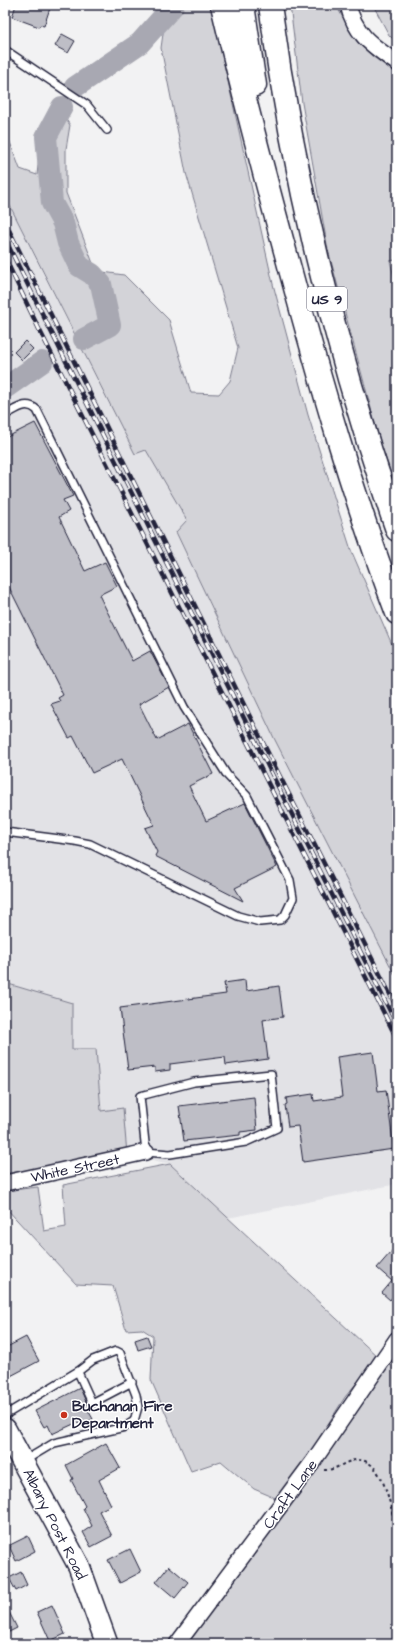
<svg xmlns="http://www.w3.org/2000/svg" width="402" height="1649" viewBox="0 0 402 1649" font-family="'Architects Daughter',sans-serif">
  <rect width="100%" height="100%" fill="#f2f2f3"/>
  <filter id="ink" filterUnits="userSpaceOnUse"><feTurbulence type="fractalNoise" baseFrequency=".025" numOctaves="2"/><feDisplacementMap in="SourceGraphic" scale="8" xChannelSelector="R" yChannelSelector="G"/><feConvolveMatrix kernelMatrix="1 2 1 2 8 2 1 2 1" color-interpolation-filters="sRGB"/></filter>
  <g filter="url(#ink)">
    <path fill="#e2e2e6" d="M5,196L70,327L135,454L146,450L187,520L176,533L274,738L397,979V1184L228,1218L170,1164L127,1154L101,1111L96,1049H72V1003L5,983Z"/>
    <path fill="#d3d3d8" stroke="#7a7a8a" d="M167,5H211L273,284L308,415L351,550L397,656V979L274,738L176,532L187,520L146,450L135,454L5,196V129L20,169L37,175L40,145L50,119L64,117L70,125L66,149V193L96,271L124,275L169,320L191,393L219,394L230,381L238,348L186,173L161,48Z
      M290,5H338V9L357,42L372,56L397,74V261L395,260L390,261L397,289V490L381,445L328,250L302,103Z
      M373,5H397V43L389,35Z
      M5,983L72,1003V1049H96L101,1111L123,1108L127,1154L5,1174Z
      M170,1164L378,1357L345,1397L280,1500L254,1489L221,1461L191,1471L151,1380L153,1336L142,1329L126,1330L113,1286L76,1284L5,1207V1191L38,1187L44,1231L66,1227L63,1185Z
      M397,1348V1644H183L256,1552L383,1370Z"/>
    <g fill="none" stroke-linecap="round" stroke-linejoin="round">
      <path stroke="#a8a8b2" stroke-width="22" d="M75,87L140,43L173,6
        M62,107L46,137L52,203L63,223L68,243L79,266L92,274L101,284L110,325L84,339
        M5,388L42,362"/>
    </g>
    <path fill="#bebec6" stroke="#22223b" d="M16,5H51L44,26L40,25L39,27L12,17Z
      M62,34L75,41L68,53L55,46Z
      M25,341L33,349L22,360L14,352Z
      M35,423L73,496L63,500L69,511L59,517L85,571L105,562L117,586L99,595L132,661L150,651L169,687L139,704L157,740L188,724L213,774L189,786L206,821L245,803L277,867L235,888L243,901L155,856L157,852L145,828L154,825L122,759L92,773L73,736L69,738L51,704L60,701L58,698L63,695L5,579V438Z
      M245,980L246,991L279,986L283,1017L263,1020L268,1059L226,1065L225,1057L170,1064V1070L155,1072V1067L128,1070L120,1008L226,994L224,983Z
      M373,1052L378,1091L386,1090L394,1149L303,1162L298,1126L288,1127L285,1105L287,1104L286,1098L313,1094L314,1101L342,1097L337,1057Z
      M254,1097L257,1130L240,1132V1135L184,1141L179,1106Z
      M397,1245V1292L390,1300L382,1293L392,1281L377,1268Z
      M147,1336L151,1346L138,1350L135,1340Z
      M26,1337L39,1361L5,1379V1348Z
      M80,1388L87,1404L85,1405L93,1419L80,1426L78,1422L52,1434L48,1425L44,1427L35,1411Z
      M106,1443L120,1468L99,1480L111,1505L99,1511L112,1536L91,1547L83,1532L92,1526L83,1508L85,1506L71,1480L73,1479L66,1465Z
      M28,1536L35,1551L16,1561L10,1548L11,1547L10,1545Z
      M130,1549L141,1572L120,1583L108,1560Z
      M169,1566L188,1582L175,1598L156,1582Z
      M21,1572L27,1585L16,1591L9,1578Z
      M5,1604L17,1628L5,1634Z
      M52,1605L65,1634L50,1641L37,1612Z"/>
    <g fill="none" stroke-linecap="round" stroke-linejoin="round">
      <g stroke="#22223b" stroke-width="10">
        <path id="lane" d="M5,50L87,105L107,130
          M5,415C17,409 26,400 37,410L184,707L227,775L247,796L290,880L293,898L285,915L280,920L260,922L238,916L90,844L75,841L5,832
          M271,1074L277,1128L246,1142L170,1154L146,1152L140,1096L194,1082Z
          M78,1372L92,1403L132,1382
          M5,1415L80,1370L93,1360L116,1351L120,1353L136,1395L138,1407L134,1421L125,1427L54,1443L24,1461"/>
      </g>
      <g stroke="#22223b" stroke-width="18">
        <path id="street" d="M348,5C355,35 373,46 397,63
          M5,1183L146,1152
          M177,1644L312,1463L397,1339"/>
      </g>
      <g stroke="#22223b" stroke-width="24">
        <path id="secondary" d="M5,1429L79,1566L107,1644"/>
      </g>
      <g stroke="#22223b" stroke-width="25">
        <path id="highway" d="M222,5C242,90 264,174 287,258C319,377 353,497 397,613
          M243,5L255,85
          M270,5C294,183 338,360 397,530"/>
      </g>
      <path stroke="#22223b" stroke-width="2" stroke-dasharray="3 3" stroke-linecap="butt" d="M324,1470C335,1471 345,1461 356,1460C385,1457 392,1514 397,1535"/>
      <use href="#lane" stroke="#fff" stroke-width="7"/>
      <use href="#street" stroke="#fff" stroke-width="15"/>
      <use href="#secondary" stroke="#fff" stroke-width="21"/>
      <use href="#highway" stroke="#fff" stroke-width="22"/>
      <g stroke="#22223b" stroke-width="4.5">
        <path id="rail" d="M5,222L257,731L397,1008
          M5,239L397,1025
          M5,258L39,329L397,1039"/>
      </g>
      <use href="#rail" stroke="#fff" stroke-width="3" stroke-dasharray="9" stroke-linecap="butt"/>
    </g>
  </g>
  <circle fill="#c8321e" stroke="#fff" stroke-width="1.5" cx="64" cy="1415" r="4"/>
  <g text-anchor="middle" stroke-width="3" stroke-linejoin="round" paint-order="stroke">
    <rect fill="#fff" stroke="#646476" stroke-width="1" x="307" y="287" width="40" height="24" rx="3"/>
    <g font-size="14" font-weight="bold" fill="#22223b">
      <text x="327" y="304">US 9</text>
    </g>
    <g font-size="15" fill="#22223b" stroke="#fff">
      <text transform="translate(75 1168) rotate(-12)" y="5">White Street</text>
      <text transform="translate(290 1494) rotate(-54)" y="5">Craft Lane</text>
      <text transform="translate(55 1524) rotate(63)" y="5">Albany Post Road</text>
    </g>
    <g font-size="15" font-weight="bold" fill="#22223b" stroke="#fff" text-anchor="start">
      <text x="72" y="1411">Buchanan Fire<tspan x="72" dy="17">Department</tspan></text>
    </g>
  </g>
  <rect width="402" height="1649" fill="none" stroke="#fff" stroke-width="20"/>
  <rect x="10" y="10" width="382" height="1629" fill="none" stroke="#22223b" stroke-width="1.5" filter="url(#ink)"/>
</svg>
